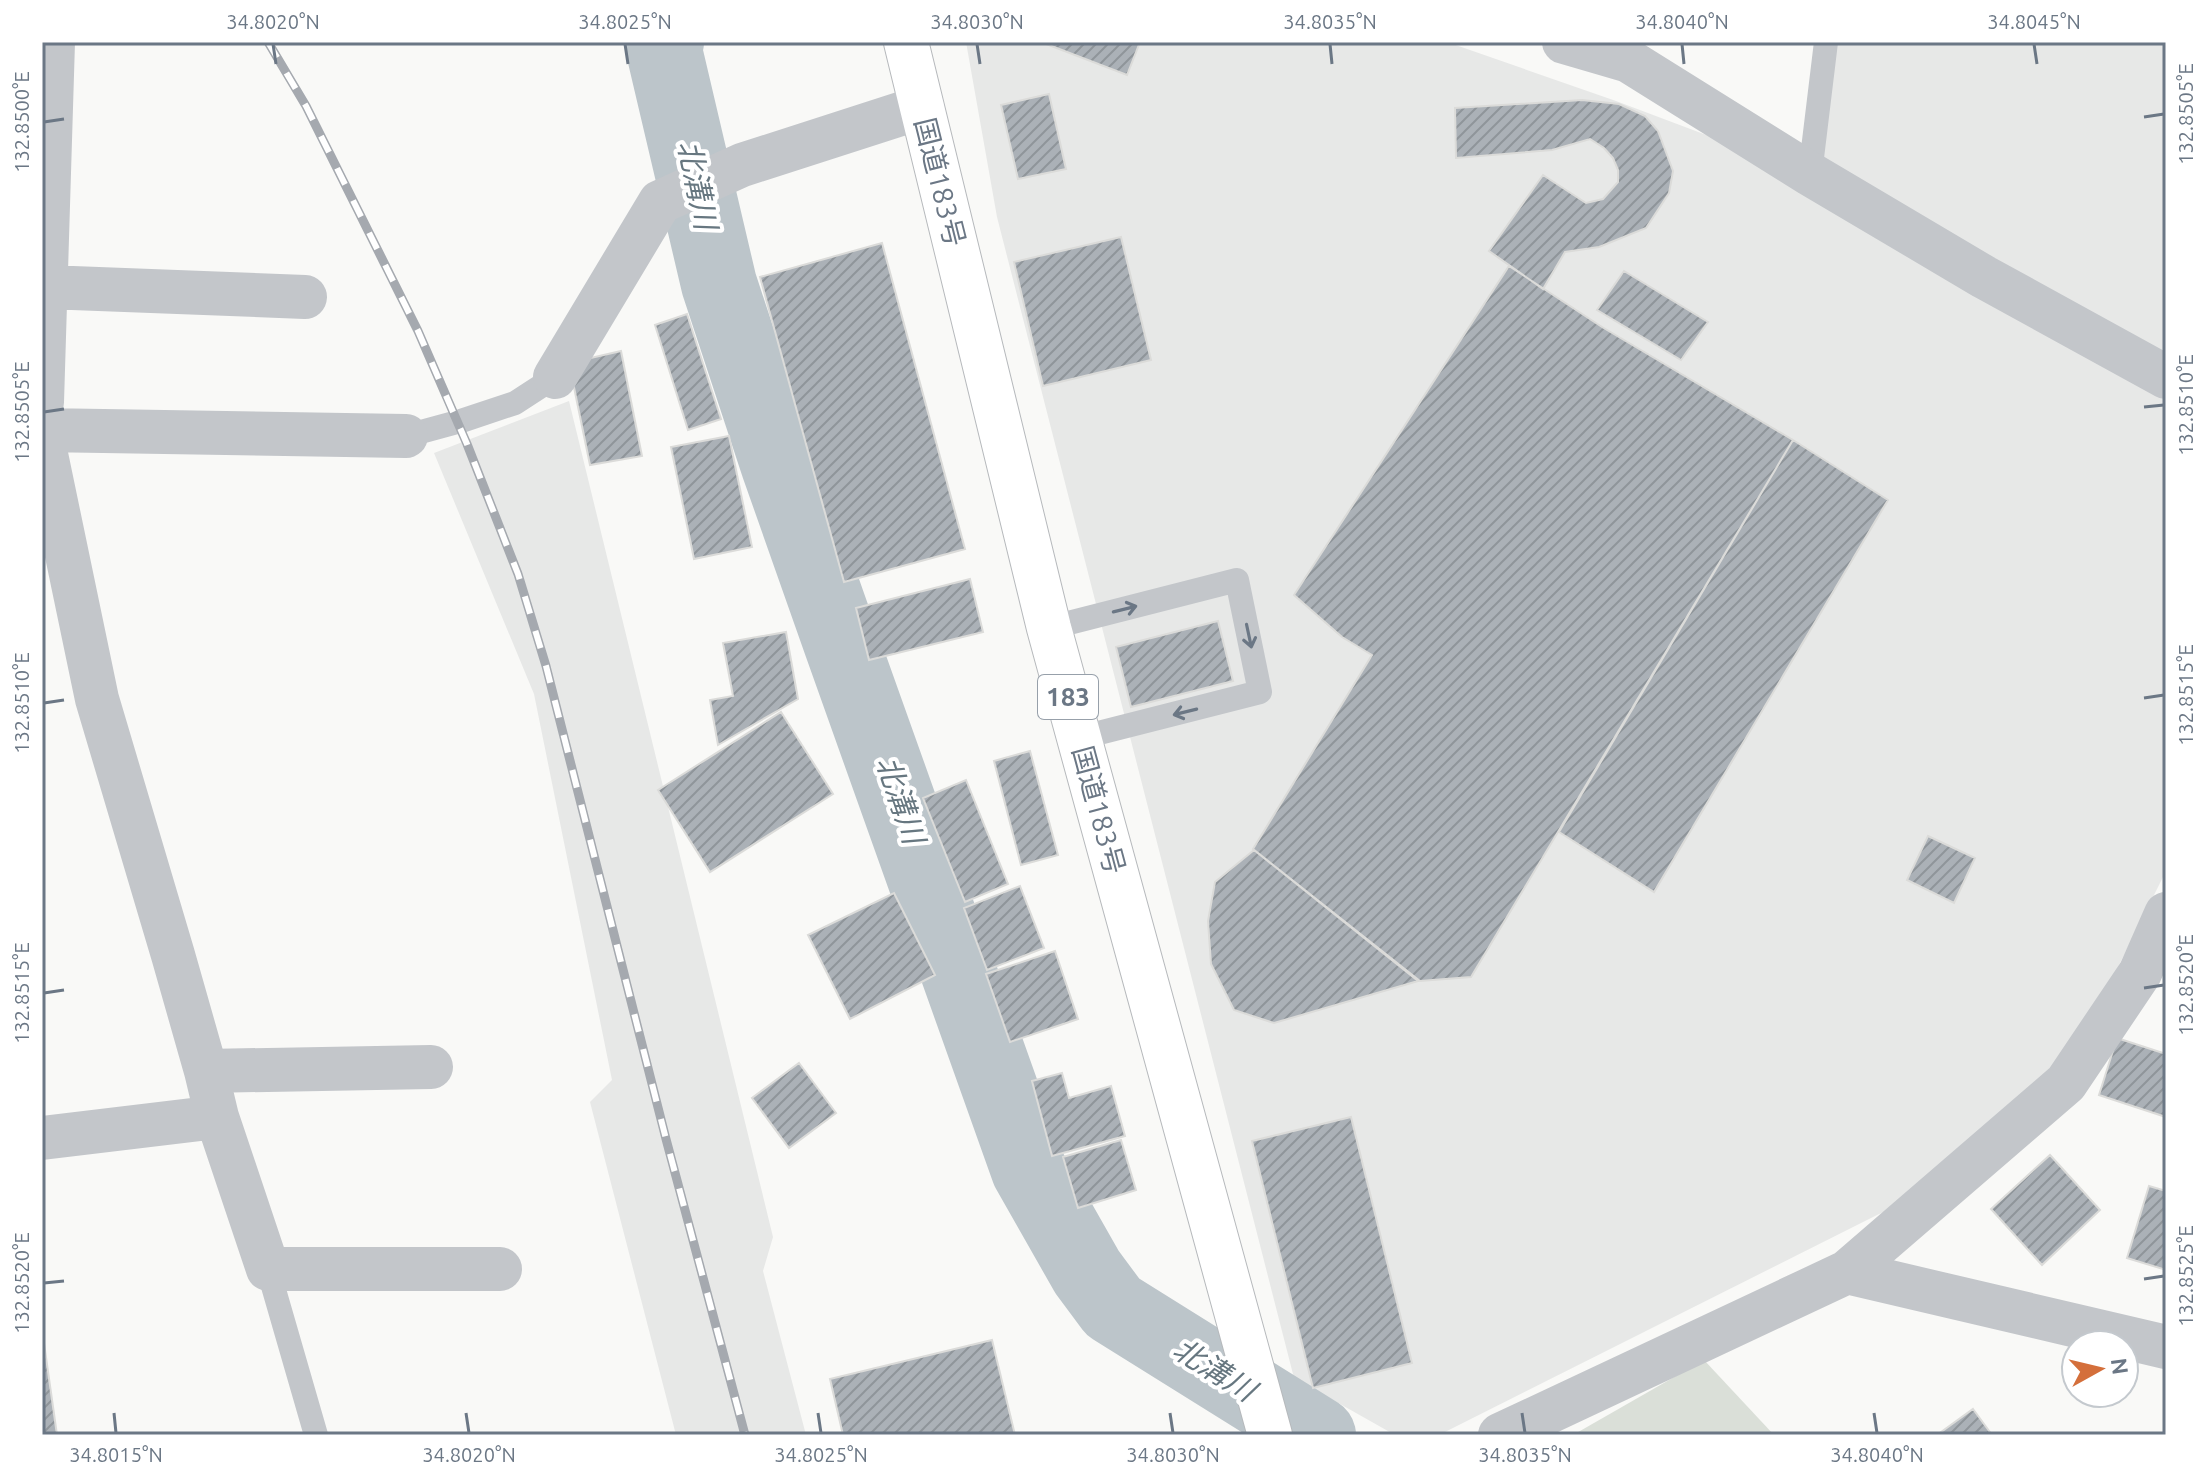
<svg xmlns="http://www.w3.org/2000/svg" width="2208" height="1477" viewBox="0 0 2208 1477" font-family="Ubuntu,'Noto Sans JP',sans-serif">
  <defs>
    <pattern id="building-hatch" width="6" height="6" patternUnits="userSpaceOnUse" patternTransform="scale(2)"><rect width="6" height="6" fill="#abb1b7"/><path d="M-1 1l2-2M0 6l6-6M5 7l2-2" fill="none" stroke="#8f959a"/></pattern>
  </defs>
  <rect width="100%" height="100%" fill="#f9f9f7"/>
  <path fill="#e7e8e7" d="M966,42H1447L1616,101L1810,174L1824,42H2166V871L2061,1081L2010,1154L1877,1215L1439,1435H1395L1294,1378L997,217Z
    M569,401L773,1237L763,1271L806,1435H676L590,1102L612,1080L534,694L434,453Z"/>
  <path fill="#dadfd8" d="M1704,1360L1774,1435H1573Z"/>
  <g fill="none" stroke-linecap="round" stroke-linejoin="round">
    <path stroke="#bcc5ca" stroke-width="76" d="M666,42L664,50L719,284L779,466L842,645L1029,1170L1087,1272L1113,1307L1318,1435"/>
  </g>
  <path fill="url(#building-hatch)" stroke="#dbdbd9" stroke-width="2" d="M1041,42H1140L1127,75Z
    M1049,94L1066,169L1018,179L1001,105Z
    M1582,100L1619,104L1645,116L1658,131L1673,171L1669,193L1646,228L1599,247L1565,252L1543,289L1489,251L1543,175L1586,203L1603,199L1618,182V170L1613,158L1604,148L1590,139L1552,150L1456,158L1455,108Z
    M1121,237L1151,360L1043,386L1014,262Z
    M882,243L965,549L844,582L760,277Z
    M1509,266L1602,327L1793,440L1471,977L1420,981L1253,849L1372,655L1342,637L1294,595Z
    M1624,271L1708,322L1681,360L1597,310Z
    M687,314L721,419L688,430L655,325Z
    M621,351L642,456L590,465L569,363Z
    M729,436L752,547L694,559L671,447Z
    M1793,440L1888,500L1654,892L1559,832Z
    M970,579L983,632L869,660L856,608Z
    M1218,621L1233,681L1131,707L1116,647Z
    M786,632L798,699L718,745L710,700L733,696L723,643Z
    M781,712L833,794L710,872L658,790Z
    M1030,751L1058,855L1021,865L994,761Z
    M966,780L1008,884L965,902L923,798Z
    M1928,836L1975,858L1954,903L1907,880Z
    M1254,850L1418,981L1274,1023L1234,1010L1211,964L1208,921L1215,882Z
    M1020,886L1044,948L987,970L964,908Z
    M894,893L935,975L850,1019L808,935Z
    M1055,951L1078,1019L1010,1042L986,974Z
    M2117,1038L2166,1054V1117L2099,1095Z
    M799,1063L836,1113L789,1148L752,1098Z
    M1062,1073L1069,1098L1111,1086L1125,1136L1052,1156L1032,1081Z
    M1351,1117L1412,1363L1313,1388L1252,1141Z
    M1121,1140L1136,1190L1078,1208L1063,1157Z
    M2050,1155L2100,1210L2042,1265L1991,1209Z
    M2149,1186L2166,1191V1270L2127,1258Z
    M42,1329L57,1435H42Z
    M992,1340L1015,1435H843L830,1379Z
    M1973,1409L1992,1435H1937Z"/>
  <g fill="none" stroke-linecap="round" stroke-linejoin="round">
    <g stroke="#b6b9bc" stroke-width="46">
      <path id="trunk" d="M906,42L1049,628L1270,1435"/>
    </g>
    <path stroke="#c3c6ca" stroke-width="24" d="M1810,174L1826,42
      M406,436L461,421L515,403L555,377
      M1049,628L1237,580L1260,692L1079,738
      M268,1269L316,1435"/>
    <path stroke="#c3c6ca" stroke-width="44" d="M1564,42L1629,61L1810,174L1984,277L2166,377
      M46,287L305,297
      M555,377L660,202L742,165L922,107
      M42,402L53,42
      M42,430L406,436
      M42,435L97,699L173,955L206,1071L217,1117L268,1269H500
      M206,1071L431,1067
      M42,1138L217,1117
      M1847,1272L2166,1347
      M1500,1435L1847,1272L2066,1083L2140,973L2166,914"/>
    <use href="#trunk" stroke="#fff" stroke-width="44"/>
    <g stroke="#a5a9af" stroke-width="9">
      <path id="rail" d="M268,42L306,106L418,331L467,444L518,574L546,666L666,1139L745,1435"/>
    </g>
    <use href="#rail" stroke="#fff" stroke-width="6" stroke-dasharray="18" stroke-linecap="butt"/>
  </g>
  <defs><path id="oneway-shaft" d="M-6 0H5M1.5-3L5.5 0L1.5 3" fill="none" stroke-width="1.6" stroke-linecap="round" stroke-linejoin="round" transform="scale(2)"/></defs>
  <g stroke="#6b7785">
    <use href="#oneway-shaft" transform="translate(1125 609) rotate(-14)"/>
    <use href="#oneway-shaft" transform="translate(1249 636) rotate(78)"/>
    <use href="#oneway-shaft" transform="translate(1185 712) rotate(166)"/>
  </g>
  <path fill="none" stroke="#6b7785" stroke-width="3" d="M273,44L276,64M625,44L628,64M977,44L980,64M1330,44L1332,64M1682,44L1684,64M2034,44L2037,64M2144,117L2164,114M44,122L64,119M2144,407L2164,405M44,412L64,409M2144,698L2164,695M44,703L64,700M2144,988L2164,985M44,993L64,990M2144,1279L2164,1276M44,1283L64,1281M114,1413L116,1433M466,1413L469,1433M818,1413L821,1433M1170,1413L1173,1433M1522,1413L1525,1433M1874,1413L1877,1433"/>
  <g text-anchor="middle" stroke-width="8" stroke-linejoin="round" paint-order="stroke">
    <rect fill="#fff" stroke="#97a0aa" stroke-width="2" x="1038" y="675" width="60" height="44" rx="6"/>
    <g font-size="26" font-weight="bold" fill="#6b7785">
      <text x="1068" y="706">183</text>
    </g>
    <g font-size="28" fill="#6b7785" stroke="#fff">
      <text transform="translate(940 182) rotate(76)" y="10">国道183号</text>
      <text transform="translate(1099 810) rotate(75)" y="10">国道183号</text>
    </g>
    <g font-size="30" font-style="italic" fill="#677780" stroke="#fff">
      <text transform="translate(697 185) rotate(78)" y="10">北溝川</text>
      <text transform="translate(900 800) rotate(71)" y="10">北溝川</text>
      <text transform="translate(1214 1370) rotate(32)" y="10">北溝川</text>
    </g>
  </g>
  <rect width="2208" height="1477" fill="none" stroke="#ffffff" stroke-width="88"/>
  <g transform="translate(2100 1369) rotate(82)"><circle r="38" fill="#ffffff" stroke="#c4c9ce" stroke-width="2"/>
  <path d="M0-6L14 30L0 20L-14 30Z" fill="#d46f3b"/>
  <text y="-12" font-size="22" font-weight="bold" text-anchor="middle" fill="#6b7785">N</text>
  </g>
  <rect x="44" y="44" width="2120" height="1389" fill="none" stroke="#6b7785" stroke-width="3"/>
  <g font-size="20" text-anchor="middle" fill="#6b7785">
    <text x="273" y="29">34.8020°N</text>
    <text x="625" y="29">34.8025°N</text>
    <text x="977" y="29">34.8030°N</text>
    <text x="1330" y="29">34.8035°N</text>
    <text x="1682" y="29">34.8040°N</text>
    <text x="2034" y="29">34.8045°N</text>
    <text transform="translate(2186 114) rotate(-90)" y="7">132.8505°E</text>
    <text transform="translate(22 122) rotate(-90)" y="7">132.8500°E</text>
    <text transform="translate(2186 405) rotate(-90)" y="7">132.8510°E</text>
    <text transform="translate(22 412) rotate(-90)" y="7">132.8505°E</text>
    <text transform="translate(2186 695) rotate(-90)" y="7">132.8515°E</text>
    <text transform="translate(22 703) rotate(-90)" y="7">132.8510°E</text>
    <text transform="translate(2186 985) rotate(-90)" y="7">132.8520°E</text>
    <text transform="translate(22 993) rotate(-90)" y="7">132.8515°E</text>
    <text transform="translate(2186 1276) rotate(-90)" y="7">132.8525°E</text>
    <text transform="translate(22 1283) rotate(-90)" y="7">132.8520°E</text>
    <text x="116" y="1462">34.8015°N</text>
    <text x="469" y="1462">34.8020°N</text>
    <text x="821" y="1462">34.8025°N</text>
    <text x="1173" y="1462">34.8030°N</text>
    <text x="1525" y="1462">34.8035°N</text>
    <text x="1877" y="1462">34.8040°N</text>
  </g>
</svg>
